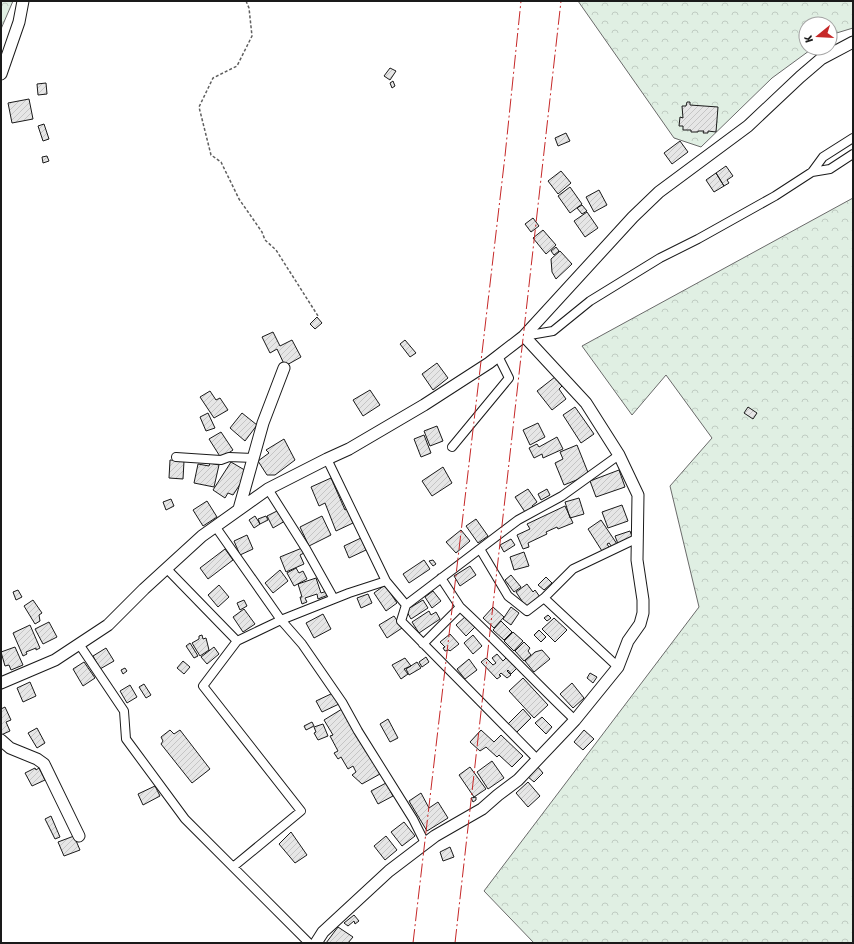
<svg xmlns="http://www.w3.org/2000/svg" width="854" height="944" viewBox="0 0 854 944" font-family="'Fira Sans Condensed',sans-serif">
  <defs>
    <pattern id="forest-crowns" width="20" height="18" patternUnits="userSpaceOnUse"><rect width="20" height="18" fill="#e0efe3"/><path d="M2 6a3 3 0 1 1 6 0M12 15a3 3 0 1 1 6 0" fill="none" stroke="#c0ccc2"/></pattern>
    <pattern id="building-hatch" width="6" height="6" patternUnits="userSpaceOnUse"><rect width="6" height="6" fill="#e6e6e6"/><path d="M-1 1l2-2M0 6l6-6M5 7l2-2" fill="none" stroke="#c5c5c5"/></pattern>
  </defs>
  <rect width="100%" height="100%" fill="#fff"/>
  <path fill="url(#forest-crowns)" stroke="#6a6a6a" d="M1,1H13L1,29Z
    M578,1H853V28L830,35V24H806V48H813L772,78L701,147L674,138Z
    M853,198V943H534L484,891L699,607L670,486L712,438L666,375L632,415L582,346Z"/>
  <path fill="url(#building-hatch)" stroke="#1a1a1a" d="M390,68L396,71L390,80L384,76Z
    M393,81L395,86L392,88L390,83Z
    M46,83L47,94L38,95L37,84Z
    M29,99L33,119L12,123L8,103Z
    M687,102H690V105L718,107L716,132L708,131V133H703L704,131H698V132H691V130H683V126H679L680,117L683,118L682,106H686Z
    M44,124L49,139L43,141L38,126Z
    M566,133L570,141L558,146L555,138Z
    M680,141L688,152L672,164L664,153Z
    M47,156L49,161L43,163L42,157Z
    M726,166L733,176L727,180L729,183L724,186L716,173Z
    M561,171L571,183L558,194L548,181Z
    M716,173L724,186L714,192L706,180Z
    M570,187L582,204L570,213L558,196Z
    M599,190L607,205L594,212L586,197Z
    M582,205L587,211L582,214L577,208Z
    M587,212L598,228L585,237L574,221Z
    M533,218L539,226L531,232L525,224Z
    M543,230L556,245L546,254L533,238Z
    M556,247L559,251L554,255L551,251Z
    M560,251L572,264L556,279L552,272L551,259Z
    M317,317L322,323L315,329L310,324Z
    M273,332L280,346L292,340L301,357L285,366L277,349L270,353L262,337Z
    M405,340L416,353L410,357L400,344Z
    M437,363L448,378L433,390L422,374Z
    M555,377L562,386L559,389L566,399L552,410L537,391Z
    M370,390L380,405L363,416L353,400Z
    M210,391L216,400L220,398L228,410L214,418L200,397Z
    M575,407L594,434L581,443L563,415Z
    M748,407L757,413L753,419L744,413Z
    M208,413L215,428L206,431L200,417Z
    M242,413L257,425L245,441L230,428Z
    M538,423L545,437L530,445L523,430Z
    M437,426L443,441L430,446L424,431Z
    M221,432L233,450L221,458L209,439Z
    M424,435L431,453L421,457L414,439Z
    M557,437L563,449L543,458L542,454L534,458L529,448L537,444L539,447Z
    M284,439L295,460L275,475H267L258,461L269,453L266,450Z
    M577,445L589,475L564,485L555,463L563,459L560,452Z
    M170,460L184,461L183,479L169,478Z
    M231,462L248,472L233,495L228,493L225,498L213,490Z
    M210,463L219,465L214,487L194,483L198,464L209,466Z
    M443,467L452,483L432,496L422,481Z
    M619,470L625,487L596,497L590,481Z
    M331,478L345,510L347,509L353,523L336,531L325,503L319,506L311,487Z
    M528,489L537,502L532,506L533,507L525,512L515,497Z
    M547,489L550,495L541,500L538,494Z
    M579,498L584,514L570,518L565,502Z
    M171,499L174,506L166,510L163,502Z
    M207,501L217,517L203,526L193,510Z
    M622,505L628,521L608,528L602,512Z
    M565,506L573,523L558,529L557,527L546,532L547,534L528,543L529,547L523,549L517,535L530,529L527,524Z
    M279,510L285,521L273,528L267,516Z
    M255,516L260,524L254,528L249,520Z
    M266,516L268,520L260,524L258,519Z
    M322,516L331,535L309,546L300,527Z
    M476,519L488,536L478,543L466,526Z
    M601,520L617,544L612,547L609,543L607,544L609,547L602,551L588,529Z
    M461,530L470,541L456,553L446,542Z
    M630,531L633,539L618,544L615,536Z
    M247,535L253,549L240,555L234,541Z
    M361,538L366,550L349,558L344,546Z
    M511,539L515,545L504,552L500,545Z
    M302,548L304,553L300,555L304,564L286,572L280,557Z
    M225,549L233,560L208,579L200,568Z
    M524,552L529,566L514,570L510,557Z
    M424,560L430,569L409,583L403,574Z
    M433,560L436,564L433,566L429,561Z
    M470,566L476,575L460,586L454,576Z
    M296,568L299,573L303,571L307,579L294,586L287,573Z
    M280,570L288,581L273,593L265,583Z
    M511,575L521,587L514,592L505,580Z
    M546,577L552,583L544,590L538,585Z
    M316,578L321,593L327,591L328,595L318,599L317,594L305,598L307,602L302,604L300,597H302L298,584Z
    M527,584L533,592L535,590L540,597L526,607L516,592Z
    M219,585L229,597L218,607L208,595Z
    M385,585L397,603L386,611L374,593Z
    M18,590L22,597L16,600L13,592Z
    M433,591L441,601L432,608L425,597Z
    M368,594L372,603L361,608L357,598Z
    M33,600L42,613L39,615L40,621L35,624L24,606Z
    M244,600L247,606L240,610L237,603Z
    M423,600L428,608L411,619L406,610Z
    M493,607L504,617L494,628L483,618Z
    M511,607L519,613L511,625L503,619Z
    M244,609L255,624L243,632L233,617Z
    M429,611L431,615L436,612L440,619L419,633L412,622Z
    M323,614L331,629L314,638L306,623Z
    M548,615L551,618L547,621L544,618Z
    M394,616L402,628L387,638L379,625Z
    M466,616L476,626L466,636L456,625Z
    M554,618L567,630L555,642L542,629Z
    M501,621L512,632L504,640L493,630Z
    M49,622L57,637L43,644L35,629Z
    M30,625L40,648L36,650V648L26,652L27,654L23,656L13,633Z
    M539,630L546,637L541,642L534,635Z
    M513,632L523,641L514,651L504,641Z
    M450,634L459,644L450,651L449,650L445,651L443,648L445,647L440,642Z
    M202,635L203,639L206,638L209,650L200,656L192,643L199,639V636Z
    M473,635L482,646L473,654L464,643Z
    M524,642L530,648L528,651L531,655L524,661L515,651Z
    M190,643L198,656L194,658L186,646Z
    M15,647L23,665L11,670L9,665L5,666L1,652Z
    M214,647L219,654L207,664L201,657Z
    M106,648L114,661L100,669L93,656Z
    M542,650L550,659L534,672L525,661L535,652Z
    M497,654L503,661L507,657L517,668L511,674L508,670L507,671L511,675L507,678L501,673L499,675L501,676L497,679L481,662L486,658L493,665L496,663L492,658Z
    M426,657L429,662L422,667L419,662Z
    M405,658L411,666L404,669L408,674L401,679L392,665Z
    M469,659L477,670L465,679L457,669Z
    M183,661L190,667L184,674L177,668Z
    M84,662L95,678L83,686L73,669Z
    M417,662L421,668L409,675L406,669Z
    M125,668L127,671L123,674L121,670Z
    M590,673L597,677L593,683L587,678Z
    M523,678L548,705L534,718L509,691Z
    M30,682L36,696L23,702L17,688Z
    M572,683L584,698L573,708L560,694Z
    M144,684L151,695L146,698L139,687Z
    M130,685L137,697L127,703L120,691Z
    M333,693L339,704L322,712L316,701Z
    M5,707L11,720L6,722L10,731L1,735V709Z
    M342,709L380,774L362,784L352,775L356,772L353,766L348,769L341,757L338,759L334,753L338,751L330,736L333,735L324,720Z
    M523,709L531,718L516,733L508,724Z
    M542,717L552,727L546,734L535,723Z
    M388,719L398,738L390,742L380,724Z
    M312,722L314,726L306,730L304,726Z
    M323,724L328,736L318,740L314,733L316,732L314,727Z
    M37,728L45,743L37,748L28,733Z
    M170,730L174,734L180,730L210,769L192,783L161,744L163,741L161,737Z
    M481,730L494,742L501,735L523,756L512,767L499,755L497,757L486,747L480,751L470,742Z
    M584,730L594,739L583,750L574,742Z
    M492,761L504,778L488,789L477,772Z
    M537,766L543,773L534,782L527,776Z
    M470,767L486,789L474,797L459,775Z
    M35,768L36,770L39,768L45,780L32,786L25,773Z
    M528,782L540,796L528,807L516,793Z
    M386,783L393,796L378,804L371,791Z
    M155,786L160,796L143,805L138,794Z
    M421,793L429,808L438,802L448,818L427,831L409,801Z
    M476,797V800L473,802L471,798Z
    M51,816L60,837L55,839L45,819Z
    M404,822L415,836L402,846L391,832Z
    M291,832L307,855L295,863L279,844Z
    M74,836L80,850L64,856L58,842Z
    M386,836L397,850L385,860L374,846Z
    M450,847L454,857L443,861L440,852Z
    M354,915L359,921L355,924L354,921L348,926L344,923Z
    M338,927L353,937L348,943H326Z"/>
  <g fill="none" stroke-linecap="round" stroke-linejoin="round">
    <g stroke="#1a1a1a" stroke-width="10">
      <path id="street" d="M812,172L830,169L853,154
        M524,336L553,331L590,301L660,258L698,239L775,196L812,172L823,157L853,138
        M452,447L509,378L498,356
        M176,457L221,460L229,457L253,458
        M327,459L386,581
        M268,489L306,549L334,599
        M215,526L281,620L237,641L203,686L301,811L233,867
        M480,549L508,596L527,611L544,598
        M166,568L237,641
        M441,578L460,607
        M406,605L401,621L537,759
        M79,644L124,711L126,739L185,819L309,943
        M423,644L460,607C500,644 536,683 575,720
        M618,667L544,598L573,569L638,538
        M425,843L413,819L358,731L342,702L302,644L281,620L349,593L386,581L406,605L518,520L562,496L619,455"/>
    </g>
    <g stroke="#1a1a1a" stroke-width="13">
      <path id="secondary" d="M1,74L19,22L23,1
        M239,509L263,423L284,368
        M1,683L55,660L108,625L144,589L202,536L268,489L327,459L349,449L424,405L489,363L524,336L633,217L659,192L748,126L800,77L821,59L853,42
        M1,740L10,748L37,759L44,764L79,836
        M316,943L323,932L389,871L435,836L482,809L498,795L518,780L575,720L618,667L628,641L640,624L643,613V600L637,560L638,495L619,455L586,403L524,336"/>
    </g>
    <path stroke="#5f5f5f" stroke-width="1.5" stroke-dasharray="3 2" stroke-linecap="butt" d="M246,1L249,8L252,36L237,66L213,78L199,107L211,155L221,162L239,199L262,232L265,240L276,250L318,316"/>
    <use href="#street" stroke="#fff" stroke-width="8"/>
    <use href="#secondary" stroke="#fff" stroke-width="11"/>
    <path stroke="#c62828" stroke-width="1" stroke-dasharray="14 3 2 3" stroke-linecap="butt" d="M413,943L505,156L521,1
      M455,943L561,1"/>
  </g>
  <rect width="854" height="944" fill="none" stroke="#1a1a1a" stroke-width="4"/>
  <g transform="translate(818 36) rotate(252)"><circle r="19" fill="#ffffff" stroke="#a3a3a3"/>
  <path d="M0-3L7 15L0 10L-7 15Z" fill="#c62828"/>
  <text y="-6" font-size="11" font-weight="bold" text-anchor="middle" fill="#1a1a1a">K</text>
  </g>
</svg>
